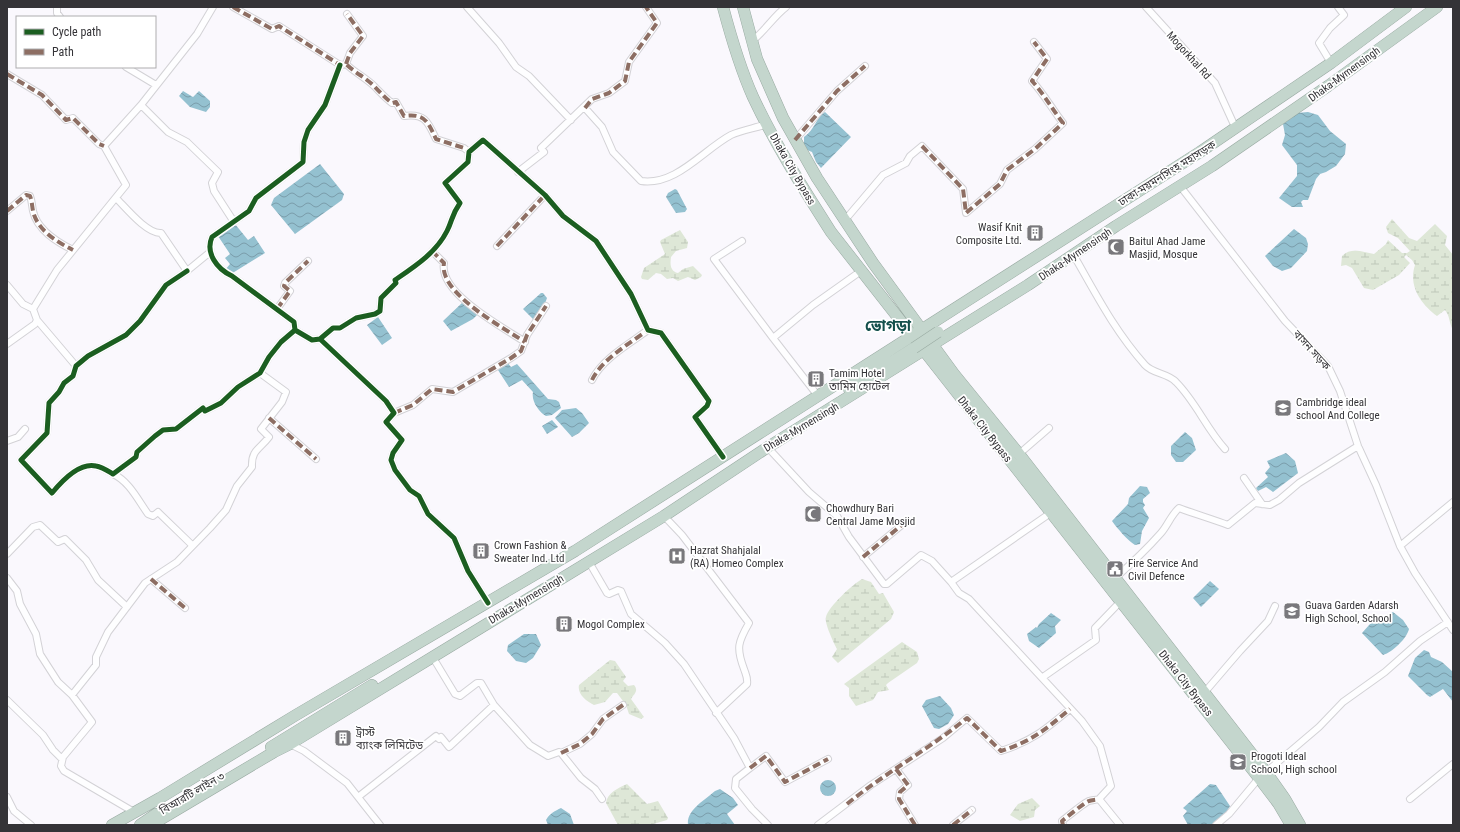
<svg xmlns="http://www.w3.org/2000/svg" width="1460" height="832" viewBox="0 0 1460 832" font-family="'Roboto Condensed','Noto Sans Bengali',sans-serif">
  <defs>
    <pattern id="wetland-marsh" width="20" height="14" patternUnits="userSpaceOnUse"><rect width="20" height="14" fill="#dee7d7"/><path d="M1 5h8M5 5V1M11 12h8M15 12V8" fill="none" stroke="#bfc7b9"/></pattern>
    <pattern id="water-waves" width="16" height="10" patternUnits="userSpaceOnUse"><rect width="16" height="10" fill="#94c1d0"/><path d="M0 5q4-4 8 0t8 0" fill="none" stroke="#7a9daa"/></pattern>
  </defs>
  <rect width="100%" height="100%" fill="#faf8fd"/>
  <path fill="url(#wetland-marsh)" d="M1392,219L1409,238L1417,241L1435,224L1447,236L1445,245L1453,255V330C1449,323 1450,316 1445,310L1437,316C1421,304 1408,286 1415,265L1412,260L1406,255L1404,257L1410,263L1399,275L1373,290L1364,288L1352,268L1346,265L1341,266L1342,256C1351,247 1363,252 1374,254L1386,244L1388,240L1402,253H1407L1410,251L1398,238L1388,233L1386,227Z
    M680,230L688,242L687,248L676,251L671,257C670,264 670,271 678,273L683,269L693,266L702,275L701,277L695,280L688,277L678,281L673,278L667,279L661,274L656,273L648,280L642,279L641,277L644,268L665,254L660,242L661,240Z
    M862,579L871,582L879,594L883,593L894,612L891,619L838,663L832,657L837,649C834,643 824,623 826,617C828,607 853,584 862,579Z
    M902,642L917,652L919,659L917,663L888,683L886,685L889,690L878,692L873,700L856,706L849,696V688L844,684Z
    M610,660L615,661L626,677L623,681L628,686L634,685C639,691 634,694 631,699L644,717L641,719L629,714L626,705L617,693H613L605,702L594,705C586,701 577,694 579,685Z
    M627,784L647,804L658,801L668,818L667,820L650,825H618L606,803C607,793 618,788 627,784Z
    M1032,798L1040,806L1035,810L1034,817L1020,821L1010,815L1018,804Z"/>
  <path fill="url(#water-waves)" d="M183,91L193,97L199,91L210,101V107L206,112L190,107L179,96Z
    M825,112L851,137L821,168L816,162L812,152L807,150L804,144V137C815,130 816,117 825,112Z
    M1308,112L1318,115L1330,131L1346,144L1345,154L1336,166L1326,172L1320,174L1316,179L1308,200H1303L1301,202L1303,207H1292L1279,198L1297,176V165L1282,145L1285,135L1283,124L1297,113Z
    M320,164L344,194L342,200L295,234L271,205L274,198Z
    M675,189L677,190L687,209L685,212L676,213L666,197L668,193Z
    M235,224L248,240L254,236L265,253L231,274L225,270L230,264L225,258L230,254L218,236Z
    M1294,229L1306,238L1308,244L1307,251L1291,268L1282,271L1273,266L1265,256Z
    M541,293H543L547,298L543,309L533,319L523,309Z
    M463,302L475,311L477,315L473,319L451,331L443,321Z
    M378,317L392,338L382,345L367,325Z
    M507,362L511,367L517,364L548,399L556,400L559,402L561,408L552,415L546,416C539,412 531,401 533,392L522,380L509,387L498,370Z
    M576,408L582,413L589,423L579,433L572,437L555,418L562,410Z
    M552,420L558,427L547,434L542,426Z
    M1185,432L1192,438L1196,450L1183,462H1176L1171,455V446Z
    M1286,453L1295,461L1298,473L1273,492L1266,487L1258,491L1256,488L1268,477L1265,473L1270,467L1267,461Z
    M1140,486L1147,487L1150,493L1143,499V502L1145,505L1143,508L1149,518L1142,531L1140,544L1135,545C1128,541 1117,528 1112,521L1128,504L1129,498Z
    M1210,581L1219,589L1201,607L1193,598Z
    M1393,612L1403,620L1409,629C1407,638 1393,652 1383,655L1362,633L1370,624Z
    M1051,613L1061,620L1055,626L1056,633L1039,648L1029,641L1027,634L1036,627L1037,628L1039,624Z
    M524,634H536L541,645L533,658L526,663L516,661L507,651L508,645Z
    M1424,650L1429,652L1431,657L1442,662L1453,672V702L1443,689L1430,697L1427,695L1408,676L1415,658Z
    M940,696L951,708L954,715L948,724L939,729L934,728L922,706L926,700Z
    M820 788a8 8 0 1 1 16 0a8 8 0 1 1-16 0Z
    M1210,784L1216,785L1230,806L1226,813L1216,825H1188L1183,816L1187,811L1183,808Z
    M720,789L733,798L738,805L727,814L735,825H688C686,810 705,800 715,791Z
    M561,808L570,814L574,825H548L546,820C550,813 555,811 561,808Z"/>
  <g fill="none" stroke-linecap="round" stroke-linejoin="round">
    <g stroke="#d3d2d6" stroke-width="8">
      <path id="street" d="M57,7V13L60,17
        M213,7L197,34L141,105L168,132L187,142L218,172L212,183L214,191L234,222
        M233,7L272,29L279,26L340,65L346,64C354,72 366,78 374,86C380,92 385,98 392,103L396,102L404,116C425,113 428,122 436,139L464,148L469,152
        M467,7L499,43L516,67L529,76L571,120
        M1146,7L1215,83L1236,129
        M752,41C766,30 773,17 786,7
        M1331,63L1319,43L1330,28L1344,15L1338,7
        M346,64L350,53L363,36L347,14
        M340,65L325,105L308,130L304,142L303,162L256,198L249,211L212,237C205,253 217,269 232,276L294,322L295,330L312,340L320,339L386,401L394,413L386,422L402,440L393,453L391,460L395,470L410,490L419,496L428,514L454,538L468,571L488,603
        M126,67L156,85
        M7,74L42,95L66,120L73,118L99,144L104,146
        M585,108L602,127L613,152L641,181C676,186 703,150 731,135C741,130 756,128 767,124
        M795,140L837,91L865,66
        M518,172L544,152L541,148L592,99L609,93L625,81L629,62L657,23L646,7
        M1180,186L1285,321L1328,366L1340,391L1358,446L1376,485L1400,546L1415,573L1453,630
        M116,198C126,208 147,234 161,233L187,271L209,253
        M7,211L26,195L30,196C32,201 32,206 33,211C37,230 57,242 73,250
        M845,220L883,175L906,163L910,156L922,146L963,189L966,213L1000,184L1007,170L1035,149L1063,123C1052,109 1044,94 1032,81L1047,59L1034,42
        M742,241L714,259L773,338
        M497,246L545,195
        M432,251L444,263C438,293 504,328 525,342
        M1073,254C1096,294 1114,330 1145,365C1153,374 1168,373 1176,382C1196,402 1206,428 1225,449
        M187,271L166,285L140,321L126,335L88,356L76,366L73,376L64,383L59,392L49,403L47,433L21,460L52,493C61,482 79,462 96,466C102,467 108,471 113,474L136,457L137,452L155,436L163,430L176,429L203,408L205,411L221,403L238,387L260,373L269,357L281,342L295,330
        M7,285L23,304L33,309
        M277,309L290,291L284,286L285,283L308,261
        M37,320L76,366
        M320,339L333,328H340L356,318L375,314L380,311L381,298L396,283L395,280C414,267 436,253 447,231C453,219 451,216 460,203L445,183L468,162L469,152L483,140L545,195L563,216L596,241L631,294L648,330L661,333L709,401L707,406L695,417L723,457
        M7,344L35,324L37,320L33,309L57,270L126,185L104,146L141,105
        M592,380C602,359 629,344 648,330
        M818,396L773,338L813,305L861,271
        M394,413L413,405L432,389L453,392L511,358L521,351L527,335L546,306
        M269,418L316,459
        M7,441L18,437L25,429
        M765,449L771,451L809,492L837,516L849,537L884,584H887L921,555L932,561L951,582
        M1019,454L1049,428
        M113,474C129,481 138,500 148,514L153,516L158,512L160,514L192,545
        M1244,478L1262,504
        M1052,512L951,582L959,593L969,599L1082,721L1100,746L1111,786L1099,799L1120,825
        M664,516L682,535L749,623C738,642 736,648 744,669C746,675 748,678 747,684L716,713
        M1400,546L1453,502
        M7,554L33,527L40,525L58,542L65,539L86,560L98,580L127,607
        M863,557L903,524
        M589,562L607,593L609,594L618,590L621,591L631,614L665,643L684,664L734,738L750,768L736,779L735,788L752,809L768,825
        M7,578L17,591L20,604L36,634L40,654L58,682L72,695
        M151,579L185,608
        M1114,579C1130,565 1146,550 1161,533C1168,525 1171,515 1179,508C1195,514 1212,519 1228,525L1255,503L1270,505L1279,500L1299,483L1358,446
        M432,656L455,694L460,696L477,683H481L494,705L530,745L548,756L559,752L561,753L581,778L595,789L602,799
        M1043,677L1096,640L1095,628L1121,601
        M1204,693L1240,651L1268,621L1275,606
        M7,700L43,735L53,750L62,759
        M290,744L304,751L347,783L380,825
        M561,753L580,744L592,734L603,719L623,705
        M750,768L766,756L785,782L828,759
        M896,769L908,785L900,792L899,799L915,825
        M7,797L14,811L31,825
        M358,797L436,736L439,739L441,737L449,747L494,705
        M1410,799L1453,764
        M134,812L64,771L61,766L63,757L92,722L72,695L96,665V657L108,632L145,583L177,562L210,528L226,510L237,486L252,467C251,450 260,449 269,437L261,429L282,402L286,392L260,373
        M818,825L871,785L943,738L967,718L1001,751C1032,741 1045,730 1070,709
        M953,825L972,810
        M1063,825L1062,821C1066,818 1085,802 1089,801C1092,800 1096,800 1099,799
        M1216,825L1229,814L1259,778L1319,727L1343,702L1385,672L1420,641L1448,622"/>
    </g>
    <g stroke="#99aaa2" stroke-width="12">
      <path id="highway" d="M723,7C731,37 740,68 753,97C775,144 803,188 831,232L1259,778L1278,803L1291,825
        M743,7L757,59L783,118L817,178L873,263L954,374L1019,454L1266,772L1285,799L1300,825
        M849,389L914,348
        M271,747L372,685
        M112,825L160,798L296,715L575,551L1200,152L1331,63L1406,7
        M140,825L156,814
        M151,825L274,752L290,744L664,516L765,449L1028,285L1116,226L1212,166L1328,86L1437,7"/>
    </g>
    <use href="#street" stroke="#fefeff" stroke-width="6"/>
    <use href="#highway" stroke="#c4d6cd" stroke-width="11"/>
    <g stroke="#99aaa2" stroke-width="12" stroke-linecap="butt">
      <path id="highway-bridge" d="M914,348L938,332"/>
    </g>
    <use href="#highway-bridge" stroke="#c4d6cd" stroke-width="11"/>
    <path stroke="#8d6e63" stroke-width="4" stroke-dasharray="8 4" stroke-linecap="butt" d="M233,7L272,29L279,26L340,65L346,64C354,72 366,78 374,86C380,92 385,98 392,103L396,102L404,116C425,113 428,122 436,139L464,148L469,152
      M346,64L350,53L363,36L347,14
      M7,74L42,95L66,120L73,118L99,144L104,146
      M585,108L592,99L609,93L625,81L629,62L657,23L646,7
      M795,140L837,91L865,66
      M922,146L963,189L966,213L1000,184L1007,170L1035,149L1063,123C1052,109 1044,94 1032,81L1047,59L1034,42
      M7,211L26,195L30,196C32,201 32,206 33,211C37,230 57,242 73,250
      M497,246L545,195
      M432,251L444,263C438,293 504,328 525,342
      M277,309L290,291L284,286L285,283L308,261
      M592,380C602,359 629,344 648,330
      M394,413L413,405L432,389L453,392L511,358L521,351L527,335L546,306
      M269,418L316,459
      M863,557L903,524
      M151,579L185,608
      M561,753L580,744L592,734L603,719L623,705
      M750,768L766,756L785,782L828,759
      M896,769L908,785L900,792L899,799L915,825
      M847,804C885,773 929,749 967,718L1001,751C1032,741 1045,730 1070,709
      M953,825L972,810
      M1063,825L1062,821C1066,818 1085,802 1089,801C1092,800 1096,800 1099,799"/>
    <g stroke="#fff" stroke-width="8">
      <path id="cycleway" d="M340,65L325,105L308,130L304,142L303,162L256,198L249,211L212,237C205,253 217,269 232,276L294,322L295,330L312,340L320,339L386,401L394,413L386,422L402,440L393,453L391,460L395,470L410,490L419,496L428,514L454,538L468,571L488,603
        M187,271L166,285L140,321L126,335L88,356L76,366L73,376L64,383L59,392L49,403L47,433L21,460L52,493C61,482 79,462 96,466C102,467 108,471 113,474L136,457L137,452L155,436L163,430L176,429L203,408L205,411L221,403L238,387L260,373L269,357L281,342L295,330
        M320,339L333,328H340L356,318L375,314L380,311L381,298L396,283L395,280C414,267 436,253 447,231C453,219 451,216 460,203L445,183L468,162L469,152L483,140L545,195L563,216L596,241L631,294L648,330L661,333L709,401L707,406L695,417L723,457"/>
    </g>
    <use href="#cycleway" stroke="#1b5e20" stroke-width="5"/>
  </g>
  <defs>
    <g id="building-square" transform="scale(0.9)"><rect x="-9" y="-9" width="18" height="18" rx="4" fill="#79787c" stroke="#fff"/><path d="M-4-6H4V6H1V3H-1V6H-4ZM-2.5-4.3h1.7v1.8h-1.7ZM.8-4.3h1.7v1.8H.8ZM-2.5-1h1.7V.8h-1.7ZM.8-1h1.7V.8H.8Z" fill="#fff"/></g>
    <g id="mosque-square" transform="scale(0.9)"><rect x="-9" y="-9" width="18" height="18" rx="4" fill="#79787c" stroke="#fff"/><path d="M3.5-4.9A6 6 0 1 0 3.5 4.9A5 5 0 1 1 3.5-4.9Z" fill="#fff"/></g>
    <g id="university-square" transform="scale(0.9)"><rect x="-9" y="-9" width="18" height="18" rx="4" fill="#79787c" stroke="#fff"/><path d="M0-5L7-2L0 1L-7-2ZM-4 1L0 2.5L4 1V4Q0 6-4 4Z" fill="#fff"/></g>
    <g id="hospital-square" transform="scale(0.9)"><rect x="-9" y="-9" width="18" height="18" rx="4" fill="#79787c" stroke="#fff"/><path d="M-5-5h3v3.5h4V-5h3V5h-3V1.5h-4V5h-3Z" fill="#fff"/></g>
    <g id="civic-square" transform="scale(0.9)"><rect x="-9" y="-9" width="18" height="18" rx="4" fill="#79787c" stroke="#fff"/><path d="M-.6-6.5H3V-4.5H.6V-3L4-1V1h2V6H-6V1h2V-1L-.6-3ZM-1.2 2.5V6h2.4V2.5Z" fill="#fff"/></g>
    <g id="school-square" transform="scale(0.9)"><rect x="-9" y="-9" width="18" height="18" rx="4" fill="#79787c" stroke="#fff"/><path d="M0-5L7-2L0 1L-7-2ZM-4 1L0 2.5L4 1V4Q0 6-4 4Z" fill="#fff"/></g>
  </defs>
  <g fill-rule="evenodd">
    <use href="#building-square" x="1035" y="233"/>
    <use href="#mosque-square" x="1116" y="247"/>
    <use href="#building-square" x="816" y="379"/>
    <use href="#university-square" x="1283" y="408"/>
    <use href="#mosque-square" x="813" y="514"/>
    <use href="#building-square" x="481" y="551"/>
    <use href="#hospital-square" x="677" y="556"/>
    <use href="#civic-square" x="1115" y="569"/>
    <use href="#school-square" x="1292" y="611"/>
    <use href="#building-square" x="564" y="624"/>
    <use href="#building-square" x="343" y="738"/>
    <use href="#school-square" x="1238" y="762"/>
  </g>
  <g text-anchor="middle" stroke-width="3.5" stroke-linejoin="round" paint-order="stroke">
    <g font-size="11" fill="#343337" stroke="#fff">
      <text transform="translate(1189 55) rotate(48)" y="4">Mogorkhal Rd</text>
      <text transform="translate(1344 74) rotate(-36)" y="4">Dhaka-Mymensingh</text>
      <text transform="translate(793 169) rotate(60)" y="4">Dhaka City Bypass</text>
      <text transform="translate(1167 173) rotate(-32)" y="4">ঢাকা-ময়মনসিংহ মহাসড়ক</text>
      <text transform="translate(1075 254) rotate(-34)" y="4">Dhaka-Mymensingh</text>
      <text transform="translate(1312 350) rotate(48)" y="4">বাসন সড়ক</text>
      <text transform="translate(801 427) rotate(-31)" y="4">Dhaka-Mymensingh</text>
      <text transform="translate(985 429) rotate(52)" y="4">Dhaka City Bypass</text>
      <text transform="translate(526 599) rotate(-31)" y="4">Dhaka-Mymensingh</text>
      <text transform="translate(1186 683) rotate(52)" y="4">Dhaka City Bypass</text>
      <text transform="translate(192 793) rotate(-30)" y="4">বিআরটি লাইন ৩</text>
    </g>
    <g font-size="11" fill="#343337" stroke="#fff" text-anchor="start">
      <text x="1022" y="231" text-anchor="end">Wasif Knit<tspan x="1022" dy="13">Composite Ltd.</tspan></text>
      <text x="1129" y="245">Baitul Ahad Jame<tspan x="1129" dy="13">Masjid, Mosque</tspan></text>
      <text x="829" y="377">Tamim Hotel<tspan x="829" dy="13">তামিম হোটেল</tspan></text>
      <text x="1296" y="406">Cambridge ideal<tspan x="1296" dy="13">school And College</tspan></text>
      <text x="826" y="512">Chowdhury Bari<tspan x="826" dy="13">Central Jame Mosjid</tspan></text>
      <text x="494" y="549">Crown Fashion &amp;<tspan x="494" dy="13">Sweater Ind. Ltd</tspan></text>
      <text x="690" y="554">Hazrat Shahjalal<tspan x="690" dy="13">(RA) Homeo Complex</tspan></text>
      <text x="1128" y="567">Fire Service And<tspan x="1128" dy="13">Civil Defence</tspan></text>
      <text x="1305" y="609">Guava Garden Adarsh<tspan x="1305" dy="13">High School, School</tspan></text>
      <text x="577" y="628">Mogol Complex</text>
      <text x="356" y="736">ট্রাস্ট<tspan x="356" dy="13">ব্যাংক লিমিটেড</tspan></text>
      <text x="1251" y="760">Progoti Ideal<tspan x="1251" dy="13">School, High school</tspan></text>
    </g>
    <g font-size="15" font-weight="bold" fill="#14504c" stroke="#fff">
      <text x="888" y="331">ভোগড়া</text>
    </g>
  </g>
  <rect width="1460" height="832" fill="none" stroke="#343337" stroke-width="16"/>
  <rect x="16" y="16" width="140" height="52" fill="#ffffff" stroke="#aeadaf"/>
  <rect x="24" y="29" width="20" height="6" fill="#1b5e20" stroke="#aeadaf"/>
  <text x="52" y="36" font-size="12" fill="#343337">Cycle path</text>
  <rect x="24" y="49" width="20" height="6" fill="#8d6e63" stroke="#aeadaf"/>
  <text x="52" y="56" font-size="12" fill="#343337">Path</text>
</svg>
